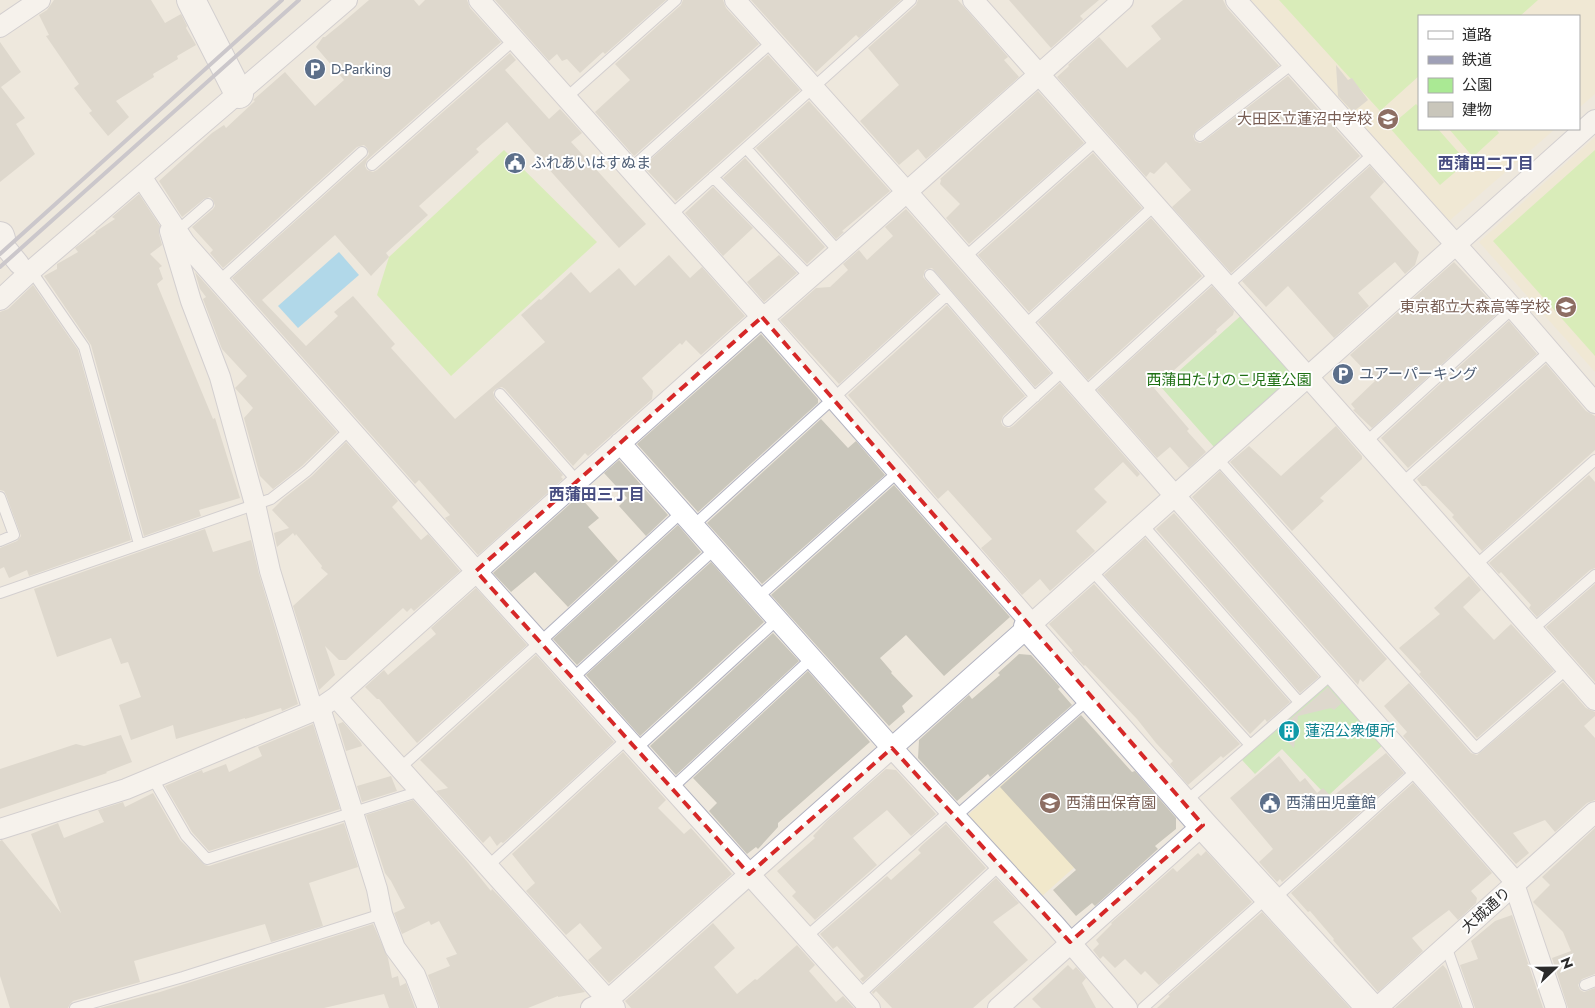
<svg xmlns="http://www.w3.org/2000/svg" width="1595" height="1008" viewBox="0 0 1595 1008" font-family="Jost,'Noto Sans JP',sans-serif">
  <rect width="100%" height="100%" fill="#eee8dd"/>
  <path fill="#f1e8cb" d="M1251,0H1595V94L1579,108V16H1419V129H1555L1448,222Z
    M1595,137V372L1479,242Z
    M1050,741L1123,824L1041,897L968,815Z"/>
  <path fill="#aae994" d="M1245,312L1298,372L1214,447L1161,387Z
    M1330,680L1386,742L1329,795L1321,790L1282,749L1255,774L1242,760Z"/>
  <path fill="#bff28f" d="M1279,0H1538L1520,16H1419V76L1380,111Z
    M1416,104L1419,107V129H1438L1467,162L1440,185L1389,127Z
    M1449,129H1496L1499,133L1473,157Z
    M504,150L597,242L451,376L377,295L389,257Z
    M1595,150V356L1493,241Z"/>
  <path fill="#67c6f9" d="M339,252L359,275L298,328L278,306Z"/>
  <path fill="#c9c6bb" d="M54,0H151L165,23L181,14L187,26L186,28L196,45L177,56L178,59L153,74L154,77L116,101L129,117L108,136L89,113L92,111L74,88L79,84L46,36L49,35L39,15L47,10Z
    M369,0H414L419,6L425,0H467L470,8L501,42L367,160L365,166L367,170L373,172L377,170L510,53L516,60L505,70L549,119L560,109L582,133L571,142L646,224L619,248L507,122L476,149L479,152L419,206L428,215L386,253L389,257L371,276L335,235L262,300L306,346L338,316L334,312L353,296L395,344L391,348L455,419L545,342L521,315L539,299L541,300L571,272L590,293L619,268L635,286L669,255L690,278L702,267L745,316L701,355L686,340L682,345L680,343L642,378L653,391L652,399L588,456L585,453L573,466L505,389L502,387L496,389L493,392L495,399L563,475L561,477L563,479L478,555L445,518L450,515L419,480L415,484L232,278L367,157L369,154L367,148L364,145L357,147L223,268L210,253L213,250L192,227L213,209L215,206L213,200L210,197L204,199L182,217L159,181L212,133L224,125L226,128L255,101L253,100L285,72L315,106L344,80L316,47L323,37H325L341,24Z
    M495,0H666L605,54L603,52L580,73L567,59L562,61L557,54L549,61Z
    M683,0H723L726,8L759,44L634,156L595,112L630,80L615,64L681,5Z
    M751,0H901L859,38L856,35L816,72Z
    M918,0H958L1008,57L1004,60L1019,77L926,159L918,149L899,165L860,121L899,85L868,48L916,5Z
    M1009,0H1099L1080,16L1083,19L1051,48Z
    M1183,0H1223L1227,8L1279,66L1196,131L1193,136L1195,141L1200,143L1204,141L1288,76L1360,156L1231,273L1172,207L1191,190L1166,162L1154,174L1150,172L1146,177L1057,77L1069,66L1068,65L1099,37L1127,68L1161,39L1151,26Z
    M0,42L21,72L1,87L25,118L16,124L35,154L0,182Z
    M768,55L800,90L676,201L643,166Z
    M1336,65L1348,80L1352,78L1368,100L1353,112L1338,96Z
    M1038,91L1084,143L969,244L946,218L960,204L940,184L941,180L940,179Z
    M809,101L890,191L842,231L844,232L836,239L756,148Z
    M1093,153L1142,208L1029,312L978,255Z
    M745,158L825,247L807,264L723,178Z
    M1370,166L1384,182L1370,197L1419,252L1415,265L1405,274L1395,262L1358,293L1369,306L1334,338L1288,286L1266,307L1242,281Z
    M713,187L753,228L723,256L685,213Z
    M139,194L160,226L159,234L162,245L150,254L162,266L159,268L163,279L157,284L213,419L215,418L240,498L199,510L201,516L144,536L91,345L44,276L57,269V264L78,252L75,248L96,233L95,232L115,219L112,217Z
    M906,209L1051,373L1035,387L932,268L925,270L923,277L938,294L839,384L780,320L816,288L830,287L848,270L843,264L859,250L867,260L893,236L885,227Z
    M1151,218L1202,276L1088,380L1038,322Z
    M779,255L797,273L764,302L747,282Z
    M1454,262L1500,311L1372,428L1353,410L1355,409L1351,404L1375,381L1350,355Z
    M195,272L337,432L302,466L273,489L260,476L244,418L253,408L235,388L247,376L222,349L203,299L206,297L200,289Z
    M33,285L78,350L131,540L29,576L27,570L9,578L4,567L0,569V548L17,541L21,536L6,495L4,491L0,490V312L8,309Z
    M1212,286L1234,311L1233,315L1216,330L1217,332L1154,388L1189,429L1187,431L1206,452L1189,468L1170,447L1157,458L1097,390Z
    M947,305L1025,396L1003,416L1001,422L1003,426L1009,428L1013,426L1060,383L1140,474L1137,477L1123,462L1094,489L1107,502L1076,531L1095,551L1050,591L1040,579L1022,595L981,548L992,539L948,490L938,499L848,395Z
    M1509,321L1537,354L1408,468L1381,438Z
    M761,334L818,399V403L698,512L637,444Z
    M1546,364L1586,411L1595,416V450L1482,551L1452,517L1454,515L1426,486H1422L1417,479Z
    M821,419L848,448L856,441L885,475L762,584L707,523Z
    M1336,426L1362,456V459L1320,498L1324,501L1292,531L1230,462L1249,446L1281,476Z
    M346,442L398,501L392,507L421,540L428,534L460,571L414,611L411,608L407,612L403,608L346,660H339L325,646L335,675L319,690L293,606L328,574L321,568L322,566L296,534L295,536L293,533L277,547L274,533L289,528L272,510L283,499L312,476Z
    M619,460L668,515L646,536L619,506L627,498L604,473Z
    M1220,471L1387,659L1363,682L1360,679L1358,685L1192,497Z
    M1589,475L1595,482V568L1590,570L1537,617L1529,608L1531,605L1501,572L1499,574L1489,563Z
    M894,485L1010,617L944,676L906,635L880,658L892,672L891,673L913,696L902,706L905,712L889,726L771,595Z
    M579,496L599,518L588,527L618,561L568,607L535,572L511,592L493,573Z
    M1174,513L1319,677L1300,693L1156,529Z
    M678,525L701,552L577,665L553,639Z
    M205,529L213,552L251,540L259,574L298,704L282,711L281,708L245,719V718L176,739L173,725L131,740L119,705L141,697L128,662L121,664L111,638L57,657L34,589Z
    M1145,538L1290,702L1267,722L1265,719L1250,734L1104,575Z
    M711,562L764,622L640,736L586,675Z
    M1469,576L1481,590L1463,607L1494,640L1511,624L1554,671L1477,738L1419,674L1421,672L1399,648L1440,614L1434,608Z
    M1094,584L1240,744L1223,758L1221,756L1188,785L1170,764L1173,761L1156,743L1137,719L1085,665L1084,666L1071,652L1073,651L1049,624Z
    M1595,584V682L1546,627Z
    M476,588L527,645L417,743L379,699H377L365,687L384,670L388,675L436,634L431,628Z
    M773,633L799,661L676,775L650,746Z
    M1019,654L1031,655L1060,687L1058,689L1072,705L990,777L988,774L957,801L918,758L919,740L969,695L972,699L1000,675L998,673Z
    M536,655L614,742L503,843L501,842L497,846L490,836L483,843L436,791L448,788L420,760Z
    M808,671L870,742L778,823V827L758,849L756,847L747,854L709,811L717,803L693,778Z
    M1563,682L1586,708L1595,712V716L1584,726L1595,738V800L1587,803L1555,832L1545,820L1513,833L1529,853L1516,864L1403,736L1407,732L1384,706L1409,683L1471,753L1477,755Z
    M1328,687L1342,703L1334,710L1331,708L1298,716L1294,748L1277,731Z
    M1081,715L1132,772L1135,771L1176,818V829L1155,846L1158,849L1095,906L1092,903L1076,916L1053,890L1076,870L1000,787Z
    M343,722L361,743L362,746L346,751L338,724Z
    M313,724L340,809L209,851L192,832L165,786L202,770L203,773L226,764L229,772L262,756L258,747Z
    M121,735L132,762L106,772L107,773L0,809V769L76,744L84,746Z
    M623,752L666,800L658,808L684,834L691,828L732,874L609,983L588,960L602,948L580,923L566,935L526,891L535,883L512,854Z
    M1386,753L1404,773L1282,882L1280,879L1277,882L1259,862L1273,849L1230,798L1279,756L1300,782L1305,778L1317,793L1323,788L1332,797Z
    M886,769L896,770L936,814L911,836L887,810L853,838L877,865L815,920L792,896L796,892L777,871L815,838L813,836L827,821Z
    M391,776L397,791L362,802L357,786Z
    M1413,783L1492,873L1471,891L1477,898L1476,903L1458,920L1449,910L1412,938L1423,951L1378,992L1333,940L1334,939L1310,911L1308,912L1291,893Z
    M153,793L180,840L205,865L209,866L344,823L358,867L309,883L323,926L271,942L265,924L134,961L140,982L73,1001L70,1004L68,1008H10L0,976V841L2,840L61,913L31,834L58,823L64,838L104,822L98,810L123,802L125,807Z
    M413,800L465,859L491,891L492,889L508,906L585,992L558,997V996L528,1008H440L428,975L450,966L446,958L457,954L439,921L431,925L429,921L402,934L394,913L405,908L391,881L385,873L366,815Z
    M946,824L986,868L863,982L860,979L864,976L837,946L833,949L820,934L887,876L891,880L921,853L918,850L921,846Z
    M1595,828V974L1582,979L1578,985L1580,990L1584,992L1595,988V1008H1568L1552,958L1571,951L1563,932L1533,902L1550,885L1542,877Z
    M1206,851L1252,902L1159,985L1145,971L1141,975L1125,959L1115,968L1103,956L1100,959L1093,950L1099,944L1096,940L1112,924L1111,923L1173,868L1177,872L1198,853L1201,856Z
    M996,878L1019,903L993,922L1028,960L973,1008H892L876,991L873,994L872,992Z
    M1262,912L1350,1008H1157L1170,996L1168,995Z
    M1512,915L1543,1008H1475L1460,965L1478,959L1471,941L1495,921Z
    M713,923L735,948L714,967L737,994L755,979L757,980L797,945L815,965L809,971L836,1002L843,996L854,1008H631L625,1001Z
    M373,924L388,958L392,978L398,976L400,986L406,983L415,1008H389L384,994L324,1008H100L160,992Z
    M1068,965L1073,970L1076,967L1086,978L1082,983L1096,1008H1041L1032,999Z
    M1443,965L1447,970L1461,1008H1395Z"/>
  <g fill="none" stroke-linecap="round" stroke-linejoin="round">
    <g stroke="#b1b2c0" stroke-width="12">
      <path id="lane" d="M566,98L676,0
        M1200,136L1292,64
        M746,148L839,252
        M372,165L514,40
        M630,169L772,42
        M713,177L810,277
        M671,215L911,0
        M177,231L208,204
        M964,258L1097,140
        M30,269L84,347L139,544
        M930,275L1035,397
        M219,281L362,152
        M1227,286L1373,154
        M1024,326L1155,205
        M1084,393L1216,273
        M500,394L577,481
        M1008,421L1064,370
        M1366,442L1513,308
        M1216,457L1476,748L1568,668
        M1402,483L1550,351
        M0,497L14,535L0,541
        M1142,524L1299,702
        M694,525L947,295
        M1476,565L1595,460
        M1091,570L1250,745
        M0,593L271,499L307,471L350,429
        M758,597L898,472
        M1533,629L1595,575
        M573,678L715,549
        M636,749L778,619
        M400,768L540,642L682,512
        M152,777L186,836L207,859L420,791
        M672,788L812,658
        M1184,803L1332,674
        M955,817L1090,698
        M488,866L627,739
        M1273,900L1417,770
        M806,937L950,811
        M1446,946L1468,1008
        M1585,985L1595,981
        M859,995L1000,865
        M75,1008L183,977L382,914
        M1143,1008L1268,897"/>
    </g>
    <g stroke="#b1b2c0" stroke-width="22">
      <path id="street" d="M479,0L762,317L1031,623
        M735,0L907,192L1512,878L1556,1008
        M973,0L1595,700
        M1236,0L1513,308L1595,403
        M0,27L40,0
        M142,178L185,243L484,580L870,1008
        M170,231L191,301L220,377L255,504L270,571L313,711
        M1,239L6,248L19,264
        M0,300L32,270L347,0
        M620,443L892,748L1055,925L1127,1008
        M336,697L615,1008
        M320,708L377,889L382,914L395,948L415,975L428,1008
        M0,829L126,789L320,708L336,697L754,324L773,310L839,252L1123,0
        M591,1008L608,1000L1028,627L1595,120
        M998,1008L1203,825
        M1377,1008L1595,812"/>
    </g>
    <g stroke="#b1b2c0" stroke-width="30">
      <path id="secondary" d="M191,0L239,94
        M0,236L1,239
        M1028,627L1203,825L1371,1008"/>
    </g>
    <use href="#lane" stroke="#fff" stroke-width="10"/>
    <use href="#street" stroke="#fff" stroke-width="20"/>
    <use href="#secondary" stroke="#fff" stroke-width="28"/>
    <path stroke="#9fa0b7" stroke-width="4" d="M0,254L282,0
      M0,267L299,0"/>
  </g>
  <path d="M0 0H1595V1008H0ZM762,317L1203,825L1070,942L892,748L749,874L476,571Z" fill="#eee8dd" fill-opacity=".55" fill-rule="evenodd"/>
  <path fill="none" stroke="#d62828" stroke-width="4" stroke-dasharray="10 6" stroke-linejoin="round" d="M762,317L1203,825L1070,942L892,748L749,874L476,571Z"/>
  <defs>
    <g id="parking-disc" transform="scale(1.125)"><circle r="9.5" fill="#5c6f8a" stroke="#fff"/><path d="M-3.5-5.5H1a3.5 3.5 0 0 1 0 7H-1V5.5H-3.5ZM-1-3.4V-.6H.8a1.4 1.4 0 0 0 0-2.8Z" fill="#fff"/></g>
    <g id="school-disc" transform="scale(1.125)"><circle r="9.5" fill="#8d6e63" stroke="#fff"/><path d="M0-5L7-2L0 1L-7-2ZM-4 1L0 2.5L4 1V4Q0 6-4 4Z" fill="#fff"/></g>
    <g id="civic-disc" transform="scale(1.125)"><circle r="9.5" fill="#5c6f8a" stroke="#fff"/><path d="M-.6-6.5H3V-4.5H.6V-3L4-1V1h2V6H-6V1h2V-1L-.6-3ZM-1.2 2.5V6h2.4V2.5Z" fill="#fff"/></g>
    <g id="building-disc" transform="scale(1.125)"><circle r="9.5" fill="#0f9aa8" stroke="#fff"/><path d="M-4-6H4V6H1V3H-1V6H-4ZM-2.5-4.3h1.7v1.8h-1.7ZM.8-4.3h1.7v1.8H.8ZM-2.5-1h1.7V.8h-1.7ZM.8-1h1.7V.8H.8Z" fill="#fff"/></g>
  </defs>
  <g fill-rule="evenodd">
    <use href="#parking-disc" x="315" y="69"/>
    <use href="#school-disc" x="1388" y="119"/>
    <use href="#civic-disc" x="515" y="163"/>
    <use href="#school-disc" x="1566" y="307"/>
    <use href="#parking-disc" x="1343" y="374"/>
    <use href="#building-disc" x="1289" y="731"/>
    <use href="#school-disc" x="1050" y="803"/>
    <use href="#civic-disc" x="1270" y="803"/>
  </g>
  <g text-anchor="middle" stroke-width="4" stroke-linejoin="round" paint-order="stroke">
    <g font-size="15" fill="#4e5e75" stroke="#fff" text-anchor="start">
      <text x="331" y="74">D-Parking</text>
      <text x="531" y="168">ふれあいはすぬま</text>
      <text x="1359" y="379">ユアーパーキング</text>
      <text x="1286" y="808">西蒲田児童館</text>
    </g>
    <g font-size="15" fill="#785e54" stroke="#fff" text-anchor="end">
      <text x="1372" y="124">大田区立蓮沼中学校</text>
      <text x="1550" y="312">東京都立大森高等学校</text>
      <text x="1066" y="808" text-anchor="start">西蒲田保育園</text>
    </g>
    <g font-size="15" fill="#1f7014" stroke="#fff">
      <text x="1229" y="385">西蒲田たけのこ児童公園</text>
    </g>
    <g font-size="15" fill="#0d838f" stroke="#fff" text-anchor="start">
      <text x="1305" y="736">蓮沼公衆便所</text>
    </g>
    <g font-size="15" fill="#2b2b2b" stroke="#fff">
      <text transform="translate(1486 910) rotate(-42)" y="5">大城通り</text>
    </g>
    <g font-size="16" font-weight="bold" fill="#474d81" stroke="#fff">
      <text x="1486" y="169">西蒲田二丁目</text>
      <text x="597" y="500">西蒲田三丁目</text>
    </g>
  </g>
  <rect x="1418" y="15" width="162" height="115" fill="#ffffff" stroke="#aaaaaa"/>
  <rect x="1428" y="31" width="25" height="8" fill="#ffffff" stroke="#aaaaaa"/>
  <text x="1462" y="40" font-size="15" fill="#2b2b2b">道路</text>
  <rect x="1428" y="56" width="25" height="8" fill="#9fa0b7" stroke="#aaaaaa"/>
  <text x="1462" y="65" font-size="15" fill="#2b2b2b">鉄道</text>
  <rect x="1428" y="78" width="25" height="15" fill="#aae994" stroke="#aaaaaa"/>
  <text x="1462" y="90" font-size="15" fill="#2b2b2b">公園</text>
  <rect x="1428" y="102" width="25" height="15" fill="#c9c6bb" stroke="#aaaaaa"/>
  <text x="1462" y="115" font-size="15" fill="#2b2b2b">建物</text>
  <g transform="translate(1555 968) rotate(68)" stroke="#ffffff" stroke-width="4" paint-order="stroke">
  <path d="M0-4L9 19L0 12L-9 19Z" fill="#2b2b2b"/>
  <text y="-8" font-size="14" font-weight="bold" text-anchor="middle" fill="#2b2b2b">N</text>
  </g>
</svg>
